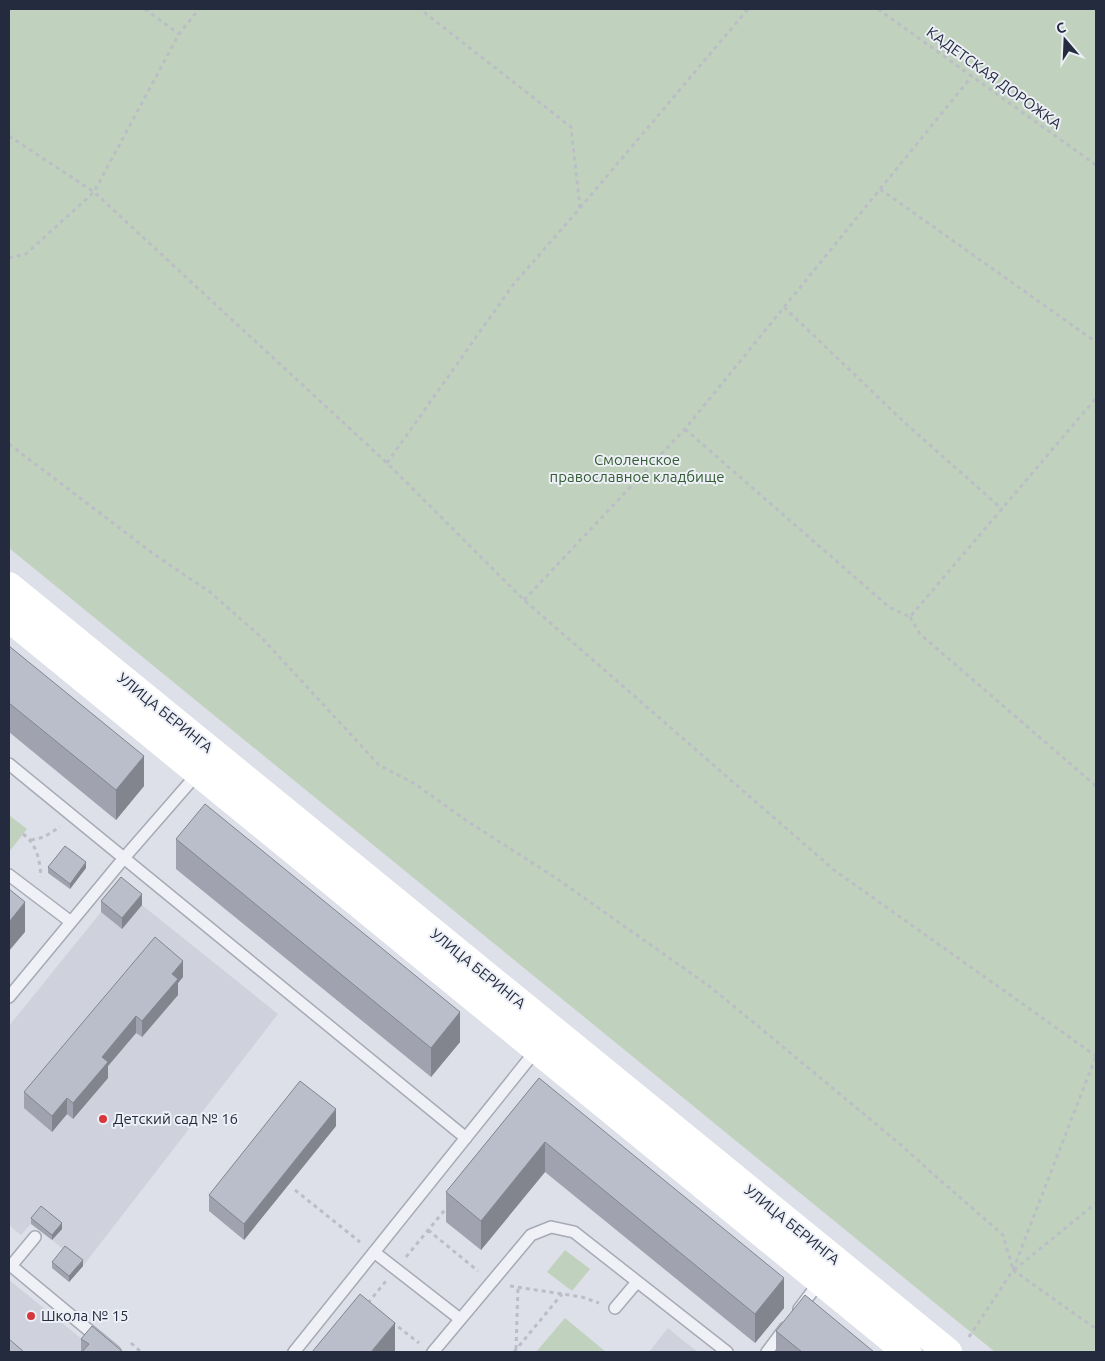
<svg xmlns="http://www.w3.org/2000/svg" width="1105" height="1361" viewBox="0 0 1105 1361" font-family="Ubuntu,sans-serif">
  <rect width="100%" height="100%" fill="#dde0e8"/>
  <path fill="#cfd2dd" d="M142,905L278,1014L83,1266L52,1240L61,1228L41,1212L21,1235L9,1225V1026L101,912Z
    M9,1280L98,1352H9Z
    M668,1328L680,1338L698,1352H649Z"/>
  <path fill="#c0d2bd" d="M9,9H1096V1352H995L9,548Z
    M9,815L27,829L9,852Z
    M565,1250L590,1269L572,1291L547,1272Z
    M565,1318L606,1352H536Z"/>
  <g fill="none" stroke-linecap="round" stroke-linejoin="round">
    <g stroke="#a6aab5" stroke-width="14">
      <path id="lane" d="M9,764L466,1138
        M9,875L71,922
        M9,997L124,858L198,773
        M374,1252L460,1319
        M9,1264L115,1352
        M11,1266L35,1237
        M615,1308L637,1282
        M799,1309L821,1280
        M294,1352L537,1049
        M433,1352L531,1235L551,1227L574,1232L727,1352
        M767,1352L785,1328"/>
    </g>
    <path stroke="#bbbec6" stroke-width="3" stroke-dasharray="4 4" stroke-linecap="butt" d="M145,9L179,34
      M878,9L1096,165
      M9,136L94,192L387,463L524,600L834,870L1096,1056
      M880,189L1096,342
      M580,208L748,9
      M9,258L26,254L94,192L179,34L199,9
      M784,307L904,422L1002,509
      M685,429L889,607L910,617L1096,398
      M9,444L155,555L210,592L261,637L379,765L415,784L467,821L556,878L709,986L764,1031L901,1145L932,1173L1003,1235L1013,1270
      M387,463L513,285L580,208L571,127L420,9
      M524,600L685,429L972,76
      M910,617L920,634L1096,786
      M23,834C37,844 40,861 41,877
      M31,840L44,837L60,827
      M295,1190L360,1242
      M428,1230L478,1271
      M406,1257L448,1206
      M1013,1270L1096,1056
      M1014,1270L1096,1203
      M510,1286L582,1297L599,1303
      M368,1303L386,1281
      M392,1322L419,1343
      M969,1337L1013,1270L1096,1329
      M131,1343L141,1352
      M516,1349L518,1287
      M514,1352L562,1294"/>
    <use href="#lane" stroke="#f0f1f6" stroke-width="11"/>
    <path stroke="#fff" stroke-width="28" d="M9,586L948,1352
      M9,618L907,1352"/>
  </g>
  <path fill="#a0a3af" d="M9,646L144,786L116,820L9,732Z
    M176,839L460,1042L431,1077L176,869Z
    M48,867L86,868L70,889L48,873Z
    M101,901L142,905L122,929L101,912Z
    M183,977L178,983V995L142,1037L136,1033L108,1066V1078L73,1119L67,1114L52,1132L24,1108V1092Z
    M539,1078L784,1308L755,1343L545,1172L481,1250L446,1222V1192Z
    M336,1126L244,1240L209,1211V1195Z
    M31,1218L62,1229L52,1240L31,1224Z
    M52,1262L83,1266L69,1282L52,1268Z
    M776,1331L874,1352H776Z
    M81,1339L123,1352H81Z"/>
  <path fill="#82858e" d="M144,756V786L116,820V790Z
    M86,862V868L70,889V884Z
    M142,894V905L122,929V918Z
    M25,902V932L9,951V922Z
    M183,961V977L178,983V995L142,1037V1021L172,974Z
    M460,1012V1042L431,1077V1048Z
    M136,1016V1033L108,1066V1078L73,1119V1103L102,1057Z
    M67,1098V1114L52,1132V1116Z
    M336,1109V1126L244,1240V1224Z
    M545,1142V1172L481,1250V1221Z
    M62,1223V1229L52,1240V1235Z
    M83,1260V1266L69,1282V1276Z
    M784,1278V1308L755,1343V1314Z
    M395,1323V1352H371Z"/>
  <path fill="#babecb" stroke="#82858e" d="M9,646L144,756L116,790L9,703Z
    M205,804L460,1012L431,1048L176,839Z
    M65,846L86,862L70,884L48,867Z
    M121,877L142,894L122,918L101,901Z
    M9,889L25,902L9,922Z
    M155,937L183,961L172,974L178,979L142,1021L136,1016L102,1057L108,1062L73,1103L67,1098L52,1116L24,1092Z
    M539,1078L784,1278L755,1314L545,1142L481,1221L446,1192Z
    M300,1081L336,1109L244,1224L209,1195Z
    M41,1206L62,1223L52,1235L31,1218Z
    M65,1246L83,1260L69,1276L52,1262Z
    M360,1294L395,1323L371,1352H312Z
    M805,1295L874,1352H802L776,1331Z
    M92,1326L123,1352H82L89,1344L81,1339Z
    M9,1339L24,1352H9Z"/>
  <g fill="#d7373b" stroke="#eceff5" stroke-width="2">
    <circle cx="103" cy="1119" r="5"/>
    <circle cx="31" cy="1316" r="5"/>
  </g>
  <g text-anchor="middle" stroke-width="4" stroke-linejoin="round" paint-order="stroke">
    <g font-size="15" fill="#252b3f" stroke="#eceff5">
      <text transform="translate(994 78) rotate(36)" y="5">КАДЕТСКАЯ ДОРОЖКА</text>
      <text transform="translate(165 713) rotate(39)" y="5">УЛИЦА БЕРИНГА</text>
      <text transform="translate(478 969) rotate(39)" y="5">УЛИЦА БЕРИНГА</text>
      <text transform="translate(792 1225) rotate(39)" y="5">УЛИЦА БЕРИНГА</text>
    </g>
    <g font-size="15" fill="#345c32" stroke="#eceff5">
      <text x="637" y="465">Смоленское<tspan x="637" dy="17">православное кладбище</tspan></text>
    </g>
    <g font-size="15" fill="#252b3f" stroke="#eceff5" text-anchor="start">
      <text x="113" y="1124">Детский сад № 16</text>
      <text x="41" y="1321">Школа № 15</text>
    </g>
  </g>
  <rect width="1105" height="1361" fill="none" stroke="#252b3f" stroke-width="20"/>
  <g transform="translate(1065 40) rotate(341)" stroke="#eceff5" stroke-width="4" paint-order="stroke">
  <path d="M0-4L9 19L0 12L-9 19Z" fill="#252b3f"/>
  <text y="-8" font-size="14" font-weight="bold" text-anchor="middle" fill="#252b3f">С</text>
  </g>
</svg>
